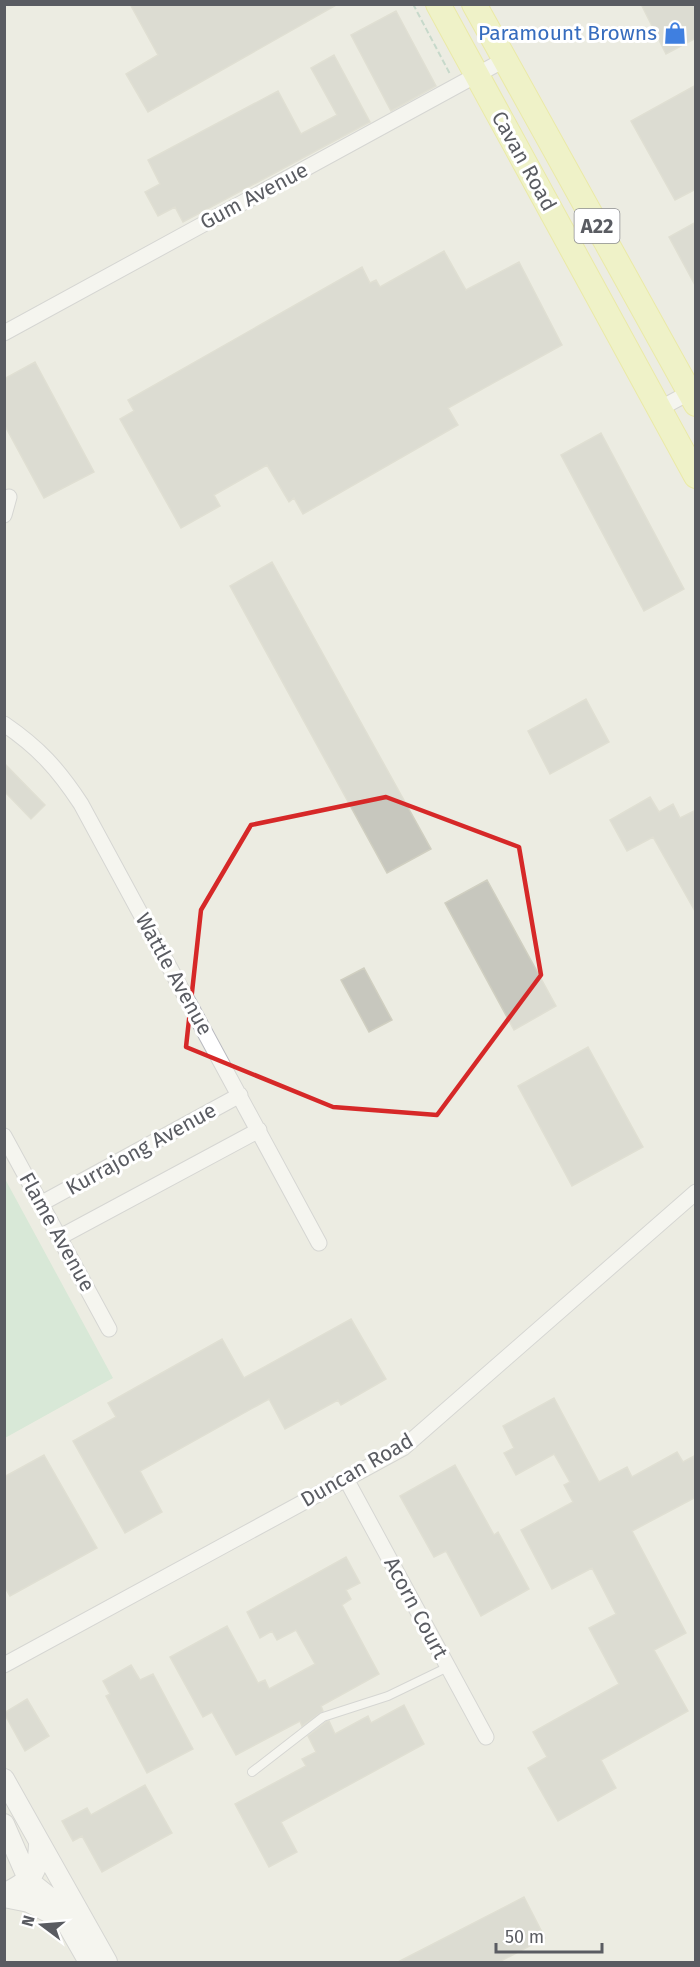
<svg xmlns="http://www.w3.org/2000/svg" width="700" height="1967" viewBox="0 0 700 1967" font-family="'Fira Sans',sans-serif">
  <rect width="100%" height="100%" fill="#ecece2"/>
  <path fill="#bfe2c9" d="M4,1177L113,1378L5,1438H4Z"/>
  <path fill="#c7c7be" stroke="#d0cfc1" stroke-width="1.5" d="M130,4H338L148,112L126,74L158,55Z
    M641,4H696V38L666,54Z
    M396,11L436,86L391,111L351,35Z
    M334,55L370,122L183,222L175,207L158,216L145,192L160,184L148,160L278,91L301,134L337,115L311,68Z
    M696,85V189L675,200L631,121Z
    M696,222V287L669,237Z
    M444,251L466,290L519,262L562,345L448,408L458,425L303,514L294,498L289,502L267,465L214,495L220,506L181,528L120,419L134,411L128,400L362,267L370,283L376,280L380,287Z
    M35,362L94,472L44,498L4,424V379Z
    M601,433L684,589L644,611L561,455Z
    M272,562L431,849L387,873L230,586Z
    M586,699L609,742L550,774L528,731Z
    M4,763L45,805L31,819L4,791Z
    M650,797L659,812L673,804L680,818L696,810V913L653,837L627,851L610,820Z
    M487,880L556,1006L514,1030L445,903Z
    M364,968L392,1020L369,1032L341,980Z
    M588,1047L643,1147L572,1186L518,1086Z
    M351,1319L386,1379L341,1405L338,1400L285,1429L269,1399L140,1471L162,1512L125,1533L73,1441L116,1417L108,1403L222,1339L244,1378Z
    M554,1398L599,1482L627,1467L632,1477L677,1452L683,1462L696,1455V1497L632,1531L686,1633L654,1650L688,1711L601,1760L616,1788L558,1821L528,1768L547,1757L533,1732L619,1684L589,1628L616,1614L592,1568L552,1589L521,1530L573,1502L564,1485L570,1482L554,1454L516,1475L504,1453L514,1448L503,1426Z
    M44,1455L97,1548L10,1596L4,1586V1477Z
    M455,1465L494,1535L498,1532L529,1589L481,1616L446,1551L434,1557L400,1496Z
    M346,1557L360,1583L346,1590L351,1599L342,1605L379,1674L321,1706L323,1711L302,1726L300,1721L236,1755L212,1712L203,1717L170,1657L227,1626L258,1683L265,1680L269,1689L315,1664L296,1630L277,1640L272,1631L260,1638L247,1612Z
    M131,1665L140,1680L153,1674L193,1749L147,1773L106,1696L110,1694L103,1681Z
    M27,1699L49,1736L25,1751L4,1713Z
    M404,1705L424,1744L281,1822L297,1852L269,1867L235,1804L306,1766L302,1759L316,1752L308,1736L326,1722L329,1721L335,1734L368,1716L371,1723Z
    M145,1785L172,1833L102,1872L82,1836L73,1841L62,1821L87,1808L91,1815Z
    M524,1897L545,1938L499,1962H398Z"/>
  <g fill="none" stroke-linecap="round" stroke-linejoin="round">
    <g stroke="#b9bac0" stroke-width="10">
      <path id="service" d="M252,1772L323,1717L388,1696L448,1667"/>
    </g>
    <g stroke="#b9bac0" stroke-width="17">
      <path id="minor" d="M4,333L504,60
        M659,409L696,389
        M4,515L9,497
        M4,724C39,748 58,769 81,804L319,1243
        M4,1136L109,1329
        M42,1203L240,1095
        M60,1237L259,1130
        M346,1479L486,1737
        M4,1665L403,1448L696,1192"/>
    </g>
    <g stroke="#b9bac0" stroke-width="22">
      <path id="tertiary" d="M4,1779L107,1962
        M4,1824L29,1881L54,1901L89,1962
        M4,1894C32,1879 38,1876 39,1844
        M4,1897L29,1902L62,1919"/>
    </g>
    <g stroke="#e7e55f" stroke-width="26">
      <path id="primary" d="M438,4L696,476
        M474,4L696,404"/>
    </g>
    <path stroke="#9ac2af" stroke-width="2" stroke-dasharray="6 3" stroke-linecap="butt" d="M413,4L450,74"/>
    <use href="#service" stroke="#fff" stroke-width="8"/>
    <use href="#minor" stroke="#fff" stroke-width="15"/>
    <use href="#tertiary" stroke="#fff" stroke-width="20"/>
    <use href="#primary" stroke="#f1f9a9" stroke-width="24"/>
  </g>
  <path d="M0 0H700V1967H0ZM386,797L519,847L541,975L437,1115L333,1107L186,1047L201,910L251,825Z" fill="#ecece2" fill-opacity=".55" fill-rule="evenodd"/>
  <path fill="none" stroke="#d62828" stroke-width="4.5" stroke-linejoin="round" d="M386,797L519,847L541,975L437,1115L333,1107L186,1047L201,910L251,825Z"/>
  <defs>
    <g id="shop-bare" transform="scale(1.8)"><path d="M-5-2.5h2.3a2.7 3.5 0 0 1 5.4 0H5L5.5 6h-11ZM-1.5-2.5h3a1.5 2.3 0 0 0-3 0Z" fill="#3f7fe0" stroke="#fff" stroke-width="2.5" paint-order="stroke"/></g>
  </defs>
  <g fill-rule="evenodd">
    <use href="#shop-bare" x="675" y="33"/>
  </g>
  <g text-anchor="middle" stroke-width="6" stroke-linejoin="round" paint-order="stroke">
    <rect fill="#fff" stroke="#8c8d91" stroke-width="1.5" x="574.5" y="209" width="45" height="34" rx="4.5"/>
    <g font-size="20" font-weight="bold" fill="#5a5c62">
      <text x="597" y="233">A22</text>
    </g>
    <g font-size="21" fill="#366cbe" stroke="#fff" text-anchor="end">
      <text x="657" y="40">Paramount Browns</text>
    </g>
    <g font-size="21" fill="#5a5c62" stroke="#fff">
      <text transform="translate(524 161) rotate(61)" y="7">Cavan Road</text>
      <text transform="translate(254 196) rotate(-28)" y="7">Gum Avenue</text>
      <text transform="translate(174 974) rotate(61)" y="7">Wattle Avenue</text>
      <text transform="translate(141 1149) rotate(-29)" y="7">Kurrajong Avenue</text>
      <text transform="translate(57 1232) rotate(61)" y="7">Flame Avenue</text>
      <text transform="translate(357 1470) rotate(-30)" y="7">Duncan Road</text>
      <text transform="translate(416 1608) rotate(62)" y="7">Acorn Court</text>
    </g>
  </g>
  <rect width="700" height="1967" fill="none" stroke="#5a5c62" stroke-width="12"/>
  <g transform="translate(42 1925) rotate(286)" stroke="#ffffff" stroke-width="4.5" paint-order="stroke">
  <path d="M0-4.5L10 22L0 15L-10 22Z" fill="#5a5c62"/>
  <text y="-9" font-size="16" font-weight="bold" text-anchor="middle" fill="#5a5c62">N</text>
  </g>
  <path d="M496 1943v9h106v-9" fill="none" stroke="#5a5c62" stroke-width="3"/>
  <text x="505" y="1943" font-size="18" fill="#5a5c62" stroke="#ffffff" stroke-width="4.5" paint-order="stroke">50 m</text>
</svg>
